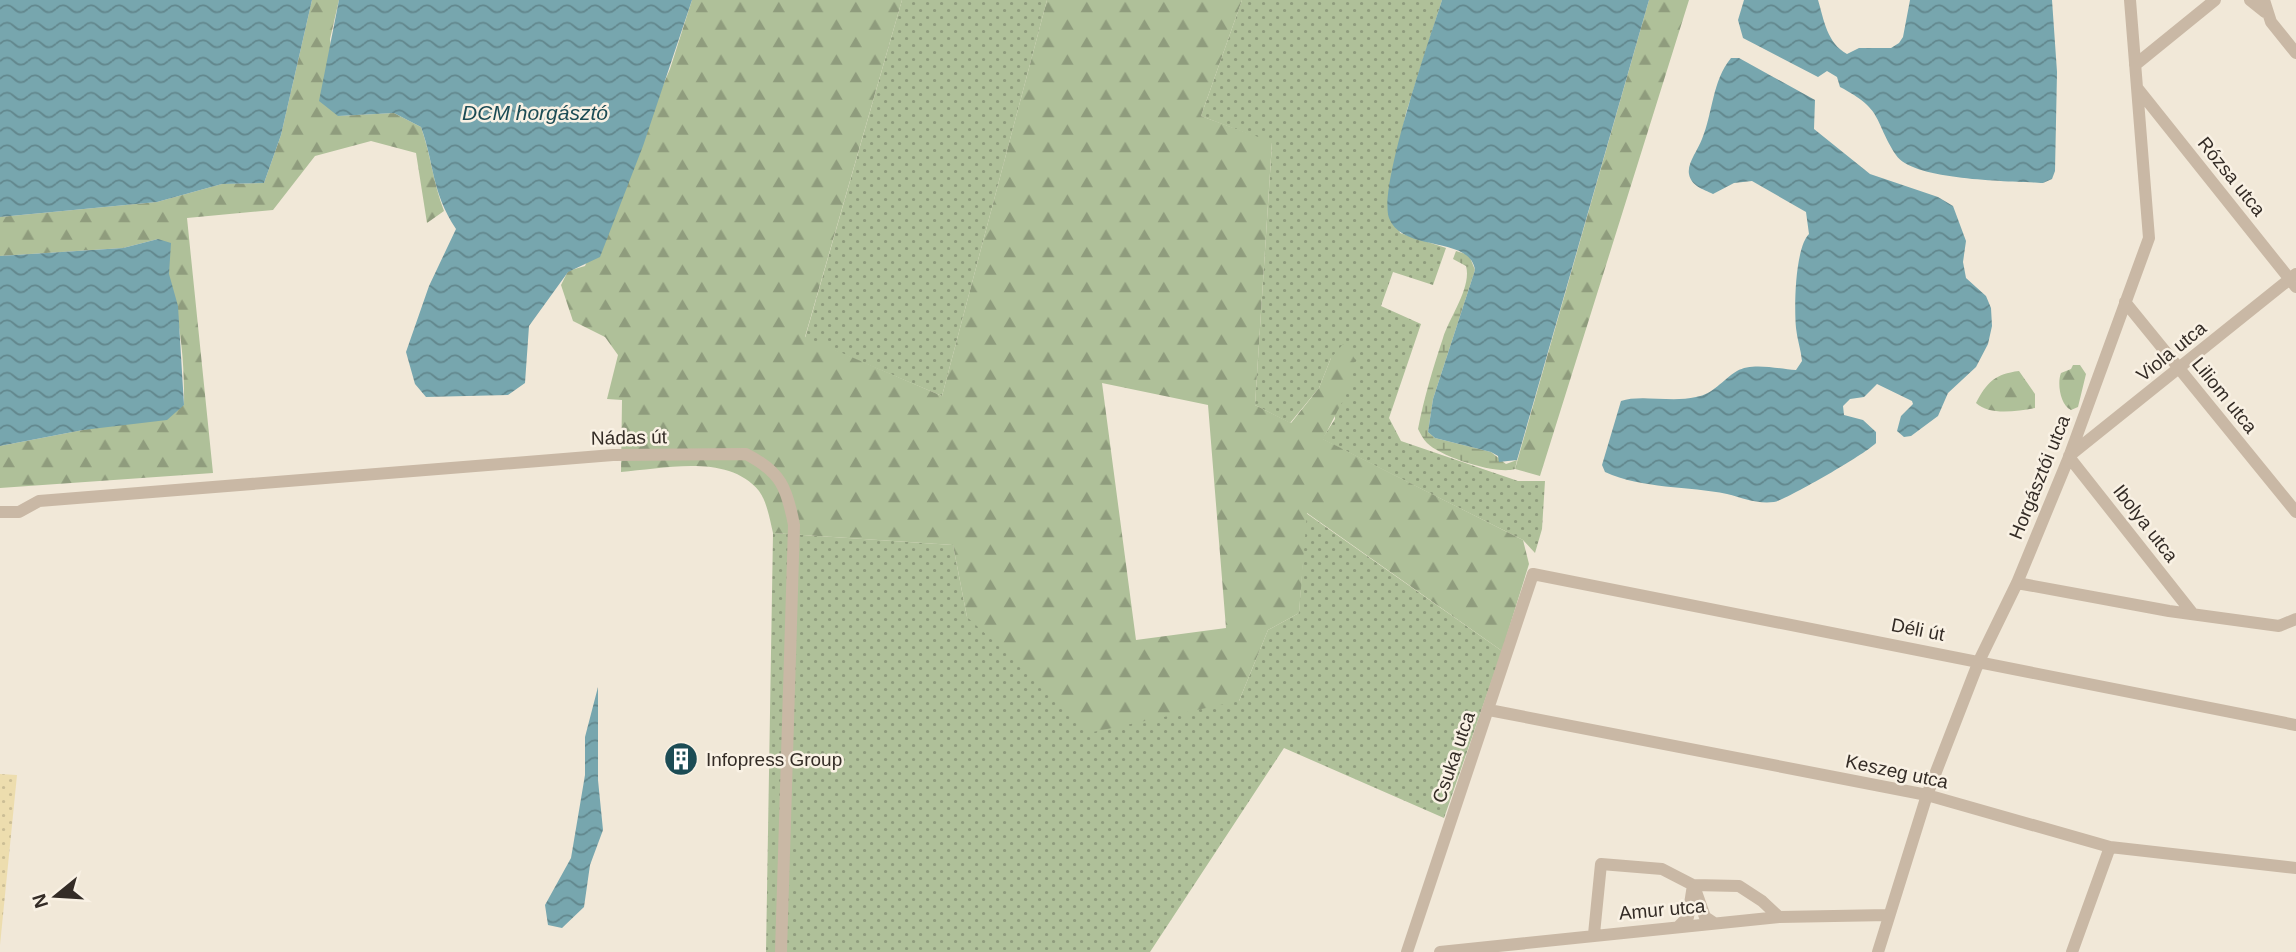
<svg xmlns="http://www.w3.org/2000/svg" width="2296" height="952" viewBox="0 0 2296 952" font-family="Helvetica,sans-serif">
  <defs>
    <pattern id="grass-dots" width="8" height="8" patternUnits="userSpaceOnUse" patternTransform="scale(1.75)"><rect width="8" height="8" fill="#afc099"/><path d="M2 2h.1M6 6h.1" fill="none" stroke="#8f9c7d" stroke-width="1.8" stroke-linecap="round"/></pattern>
    <pattern id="forest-firs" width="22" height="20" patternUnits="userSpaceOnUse" patternTransform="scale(1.75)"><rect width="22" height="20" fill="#afc099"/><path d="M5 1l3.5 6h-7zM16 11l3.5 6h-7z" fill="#8f9c7d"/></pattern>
    <pattern id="wetland-marsh" width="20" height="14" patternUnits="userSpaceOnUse" patternTransform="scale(1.75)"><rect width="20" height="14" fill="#afc099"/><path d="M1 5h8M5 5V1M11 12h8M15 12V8" fill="none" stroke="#8f9c7d"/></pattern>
    <pattern id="sand-dots" width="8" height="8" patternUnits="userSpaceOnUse" patternTransform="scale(1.75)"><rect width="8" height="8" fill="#edddae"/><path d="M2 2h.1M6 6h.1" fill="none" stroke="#ccbe96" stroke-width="1.8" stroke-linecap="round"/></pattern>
    <pattern id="water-waves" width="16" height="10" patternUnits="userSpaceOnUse" patternTransform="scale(1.75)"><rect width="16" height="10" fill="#77a6ae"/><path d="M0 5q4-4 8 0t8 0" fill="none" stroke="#62878d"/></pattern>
  </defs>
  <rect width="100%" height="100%" fill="#f1e8d8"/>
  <path fill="url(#grass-dots)" d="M902,0H1047L942,396L805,338Z
    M1242,0H1442L1406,113L1389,194L1400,233L1446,248L1433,285L1393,272L1381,306L1421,324L1389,418L1401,441L1518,481H1545L1542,529L1535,553L1523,540L1322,439L1335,419L1331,358L1319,388L1290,423L1255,405L1272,143L1201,116Z
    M1306,513L1502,651L1444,818L1284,748L1150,952H766L773,533L953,545L967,617L1239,701L1268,630L1299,613Z"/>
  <path fill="url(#forest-firs)" fill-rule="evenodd" d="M312,0H339L330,39L338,116L394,113L421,127C431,156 433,182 444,211L427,223L416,153L371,141L315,156L273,210L187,218L213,473L0,488V446L83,430L184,405C185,342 176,299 158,239L123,248L0,256V217L157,202L222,184L264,183L281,135Z
    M692,0H902L805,337L942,396L1047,0H1242L1201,116L1272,142L1255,405L1291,423L1319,388L1331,358L1344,343L1355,359L1350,387L1323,439L1523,540L1529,564L1502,651L1307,513L1299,613L1268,630L1239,701L1093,732L967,617L953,545L773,533C770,520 767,502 759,491C728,453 663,469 621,472L622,400L607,399L618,355L605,337L573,321L561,285L568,271L585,266L670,69ZM1102,383L1208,405L1226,628L1136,640Z
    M1649,0H1689L1540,476L1515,469Z
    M2073,365H2080L2086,374L2078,407L2071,410C2060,405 2057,383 2061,373L2071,369Z
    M2019,371L2035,394V408C2017,411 1990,416 1976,403C1987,382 1995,374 2019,371Z"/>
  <path fill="url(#wetland-marsh)" d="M1456,251L1469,255L1475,270L1433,399L1428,432L1435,438L1491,452L1506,464L1517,460L1515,469C1497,475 1441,457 1427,443C1423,439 1420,433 1418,429C1424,398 1433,368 1443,338C1449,318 1472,287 1466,266L1453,259Z"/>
  <path fill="url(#sand-dots)" d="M0,774L17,775L0,945Z"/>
  <path fill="url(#water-waves)" d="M0,0H312L281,135L264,183L222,184L157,202L0,217Z
    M339,0H692L643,146L600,257L568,272L529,326L525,383L508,395L426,397L415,384L406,352L429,286L456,229C431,191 435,166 421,127L394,113L338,116L319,101Z
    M1442,0H1649L1517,460L1499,462L1498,456L1491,452L1435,438L1428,432L1433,399L1475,270C1470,235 1402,253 1389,218C1378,187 1430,38 1442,0Z
    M1744,0H1818C1824,20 1827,43 1847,54L1859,48H1891L1899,43L1903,37L1910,0H2052L2057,72L2055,171L2052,179L2043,183C2011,181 1913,181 1896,155C1873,119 1884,110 1840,87L1837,77L1827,71L1818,77L1743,38L1738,20Z
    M1731,58H1739L1815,100L1814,129L1870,174L1938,197L1953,206L1966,241L1963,262L1966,278L1986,296L1991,308L1992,326L1988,344L1976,367L1948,393L1938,416L1911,436L1904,437L1897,431L1901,416L1913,404L1912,401L1877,384L1864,397L1850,399L1843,406L1844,415L1863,420L1876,432V443C1867,453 1786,500 1774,502C1756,504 1743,498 1727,494C1689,486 1642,489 1605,472L1602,465L1621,401C1640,394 1671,403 1696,397C1714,394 1722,380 1737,371C1752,362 1779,369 1796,370L1802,361C1801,350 1797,339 1796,328C1794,307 1795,248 1809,234L1806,212L1752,181L1734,183L1713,194C1703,189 1691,186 1689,174C1687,163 1698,150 1702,139C1713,113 1712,81 1731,58Z
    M158,239L171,243L169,274L178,306L184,405L167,420L83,430L0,446V256L123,248Z
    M598,687V780L603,830L590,865L584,907L562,928L548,925L545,905L571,858L585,775V737Z"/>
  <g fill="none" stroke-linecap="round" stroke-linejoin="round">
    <path stroke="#c9b8a5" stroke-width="12" d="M2250,0L2265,12
      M2264,0L2271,22L2296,53
      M2135,65L2215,0
      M2138,89L2296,287
      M2125,302L2296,512
      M2069,456L2296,274
      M2069,457L2193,614
      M0,512H19L39,501L613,455L746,454C781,472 787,488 794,525L781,952
      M2017,583L2169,611L2279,626L2296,619
      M1489,710L1927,795L2110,847L2296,868
      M1694,886L1705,917L1714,923
      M1679,926L1688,917L1693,885
      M1594,934L1601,864L1662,869L1693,885L1739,886L1762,901L1779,917
      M1407,952L1533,574L2296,725
      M1440,952L1779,917L1889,915
      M1878,952L1927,795L1979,661L2017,583L2069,457L2149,238L2130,0
      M2072,952L2110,847"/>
  </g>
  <defs>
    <g id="building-disc" transform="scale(1.75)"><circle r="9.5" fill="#1c4c55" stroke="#f9f1e4"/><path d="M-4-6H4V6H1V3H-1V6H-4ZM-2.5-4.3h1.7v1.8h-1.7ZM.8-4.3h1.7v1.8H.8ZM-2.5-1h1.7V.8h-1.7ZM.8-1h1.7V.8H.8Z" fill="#fff"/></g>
  </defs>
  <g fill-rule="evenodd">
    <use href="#building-disc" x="681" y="759"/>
  </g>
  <g text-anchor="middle" stroke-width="5" stroke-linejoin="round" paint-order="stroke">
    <g font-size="19" fill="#342c26" stroke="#f9f1e4">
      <text transform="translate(2232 176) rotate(51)" y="7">Rózsa utca</text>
      <text transform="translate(2171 351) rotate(-39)" y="7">Viola utca</text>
      <text transform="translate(2225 395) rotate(51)" y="7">Liliom utca</text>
      <text transform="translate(629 437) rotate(-1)" y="7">Nádas út</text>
      <text transform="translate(2039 477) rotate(-68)" y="7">Horgásztói utca</text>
      <text transform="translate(2146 523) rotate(52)" y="7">Ibolya utca</text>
      <text transform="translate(1918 629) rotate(11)" y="7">Déli út</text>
      <text transform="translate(1453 757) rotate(-71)" y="7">Csuka utca</text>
      <text transform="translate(1897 771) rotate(12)" y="7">Keszeg utca</text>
      <text transform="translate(1662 909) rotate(-5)" y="7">Amur utca</text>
    </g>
    <g font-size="19" fill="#342c26" stroke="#f9f1e4" text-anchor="start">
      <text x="706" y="766">Infopress Group</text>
    </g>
    <g font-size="21" font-style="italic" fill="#1c4c55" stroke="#f9f1e4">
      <text x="535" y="120">DCM horgásztó</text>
    </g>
  </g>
  <g transform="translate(56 896) rotate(252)" stroke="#f9f1e4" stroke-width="5" paint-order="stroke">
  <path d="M0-5L12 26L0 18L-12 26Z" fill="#342c26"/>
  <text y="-10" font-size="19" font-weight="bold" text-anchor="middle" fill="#342c26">N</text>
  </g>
</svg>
